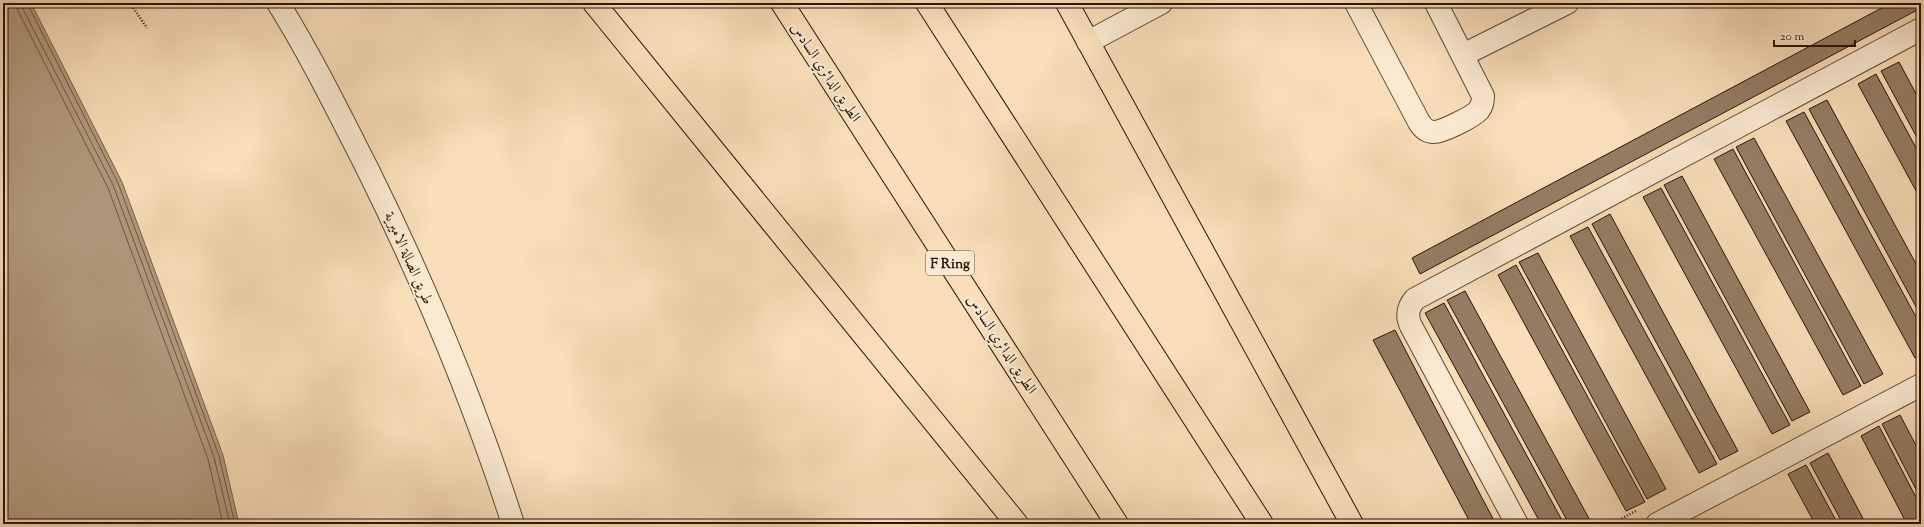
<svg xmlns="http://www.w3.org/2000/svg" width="1924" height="527" viewBox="0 0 1924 527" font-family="'Sorts Mill Goudy',Amiri,serif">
  <rect width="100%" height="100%" fill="#f9deb9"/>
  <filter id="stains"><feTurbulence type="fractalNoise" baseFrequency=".005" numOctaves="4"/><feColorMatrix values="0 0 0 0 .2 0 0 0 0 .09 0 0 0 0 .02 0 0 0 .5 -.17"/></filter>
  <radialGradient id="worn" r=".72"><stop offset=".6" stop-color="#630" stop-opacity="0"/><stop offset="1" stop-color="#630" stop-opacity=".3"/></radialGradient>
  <path fill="#b2997d" stroke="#7b634f" d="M3,3H31L122,182L223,455L239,524H3Z"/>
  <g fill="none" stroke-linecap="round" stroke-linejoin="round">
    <path stroke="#6d5643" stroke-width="1" d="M16,3L18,11L108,188L208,459L223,524
      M22,3L23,9L113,185L214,457L230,524
      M27,3L118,183L219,456L235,524"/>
  </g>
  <path fill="#957d65" stroke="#281309" d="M1891,3H1921V8L1420,274L1412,258Z
    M1899,62L1921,103V145L1881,71Z
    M1876,74L1921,157V200L1858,84Z
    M1827,100L1921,273V316L1809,109Z
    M1804,112L1921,326V355L1915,358L1786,121Z
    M1754,138L1883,374L1864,384L1736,147Z
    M1733,149L1861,386L1843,395L1714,159Z
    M1682,176L1810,412L1792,421L1664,185Z
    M1661,188L1790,425L1772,434L1643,197Z
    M1610,214L1738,451L1720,460L1592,224Z
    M1588,227L1717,464L1699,473L1570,236Z
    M1538,253L1666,489L1647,499L1519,262Z
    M1516,265L1645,502L1626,511L1498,275Z
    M1465,291L1592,524H1569L1447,300Z
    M1444,303L1564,524H1541L1425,313Z
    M1395,330L1482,498L1496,524H1471L1373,340Z
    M1900,415L1921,455V499L1882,424Z
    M1879,426L1921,507V524H1907L1861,436Z
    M1828,453L1866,524H1843L1810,463Z
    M1806,465L1838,524H1815L1788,474Z
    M1758,521H1766L1774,524H1749Z"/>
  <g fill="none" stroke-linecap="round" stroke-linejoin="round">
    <g stroke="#5c4635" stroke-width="24">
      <path id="minor" d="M278,3C311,56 339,113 367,168C424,283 474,402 513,524
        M1356,3L1419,122C1422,127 1427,132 1434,132C1442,132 1473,117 1479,110C1482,106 1483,101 1483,96L1436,3
        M1088,42L1161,3
        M1463,55L1567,3
        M1517,524L1411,326C1406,315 1408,307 1415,299C1584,209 1752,118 1921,29
        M1657,524L1921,385"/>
    </g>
    <g stroke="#281309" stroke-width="24">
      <path id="highway" d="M594,3L1017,524
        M782,3L1117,524
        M927,3L1262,524
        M1067,3L1352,524"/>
    </g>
    <path stroke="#281309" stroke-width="2.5" stroke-dasharray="1 2" stroke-linecap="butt" d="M130,3L147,28
      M1611,524L1636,511"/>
    <use href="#minor" stroke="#fbead2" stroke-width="22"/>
    <use href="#highway" stroke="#f9deb9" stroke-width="22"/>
  </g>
  <g text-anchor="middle" stroke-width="4" stroke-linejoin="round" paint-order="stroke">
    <rect fill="#fbead2" stroke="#675445" stroke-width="1" x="926" y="251" width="48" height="24" rx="3"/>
    <g font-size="14" font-weight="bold" fill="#281309">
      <text x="950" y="268">F Ring</text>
    </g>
    <g font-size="15" fill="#281309" stroke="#fbead2">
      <text transform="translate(826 72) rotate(57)" y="5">الطريق الدائري السادس</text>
      <text transform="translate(409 258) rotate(66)" y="5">طريق الصالة الاميرية</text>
      <text transform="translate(1002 344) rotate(57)" y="5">الطريق الدائري السادس</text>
    </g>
  </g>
  <rect width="1924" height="527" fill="none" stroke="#f9deb9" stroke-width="16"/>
  <rect x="4" y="4" width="1916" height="519" fill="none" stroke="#281309" stroke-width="2"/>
  <rect x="8" y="8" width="1908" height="511" fill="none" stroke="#281309"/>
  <path d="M1774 40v6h81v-6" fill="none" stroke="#281309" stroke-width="2"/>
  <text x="1780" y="40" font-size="12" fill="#281309" stroke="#fbead2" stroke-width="3" paint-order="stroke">20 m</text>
  <rect width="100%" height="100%" filter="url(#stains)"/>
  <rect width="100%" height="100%" fill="url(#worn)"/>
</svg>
